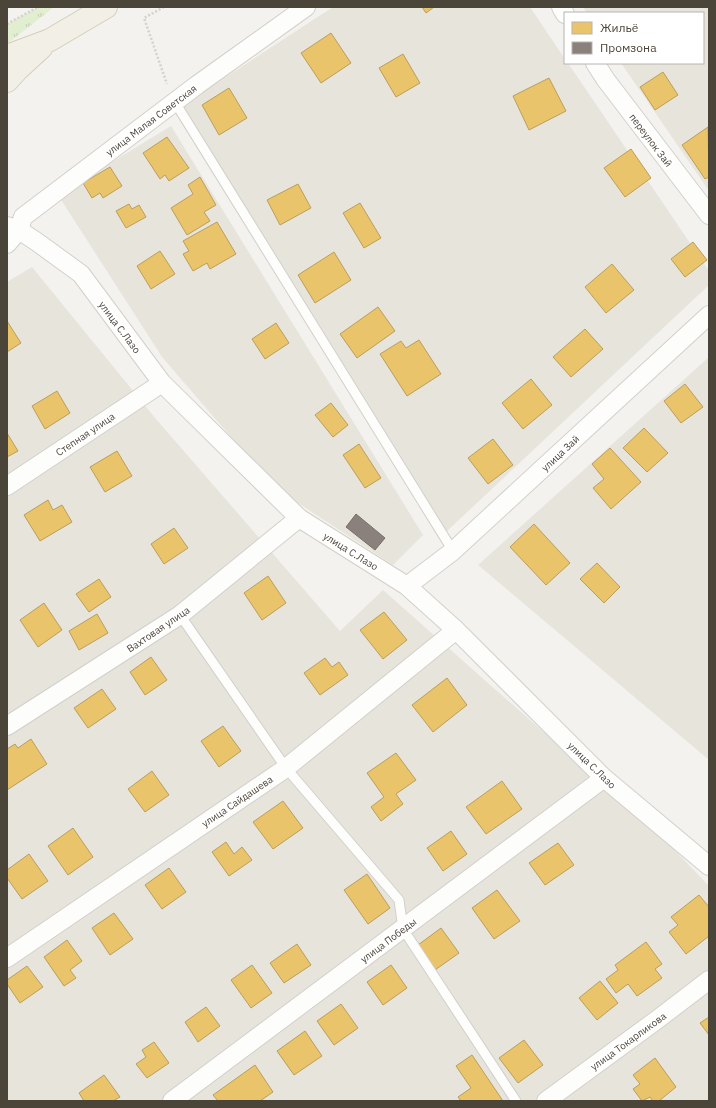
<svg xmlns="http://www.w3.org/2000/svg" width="716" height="1108" viewBox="0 0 716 1108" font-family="'IBM Plex Sans',sans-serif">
  <defs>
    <pattern id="grass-tufts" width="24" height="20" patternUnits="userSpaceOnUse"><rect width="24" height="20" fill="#e1eecf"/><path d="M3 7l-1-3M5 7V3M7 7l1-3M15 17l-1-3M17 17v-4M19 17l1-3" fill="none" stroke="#c3cdb2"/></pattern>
  </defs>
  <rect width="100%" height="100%" fill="#f4f2ee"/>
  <path fill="#e7e4dc" d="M333,7H530L565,59V63H568L709,271V285L446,532L183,105Z
    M583,7H709V191L621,63H703V13H587Z
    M171,126L423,535L393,565L275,488L162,357L58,195Z
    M32,267L156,419L340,631L383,590L661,836L709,886V1101H7V282Z
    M709,357V760L478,565Z"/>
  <path fill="url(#grass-tufts)" d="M38,7H54L7,44V24Z"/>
  <path fill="#e9c46a" stroke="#ba9e5b" d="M422,7H434L426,13Z
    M331,33L351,63L321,83L301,53Z
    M403,54L420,83L396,97L379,68Z
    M663,72L678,95L655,110L640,87Z
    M549,78L566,111L529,130L513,96Z
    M229,88L247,118L219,135L202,105Z
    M708,127L709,177L705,179L682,145Z
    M167,137L189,168L169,181L165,175L160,179L143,153Z
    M631,149L651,178L625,197L604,168Z
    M110,167L122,186L103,198L100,193L92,198L83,183Z
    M200,177L216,205L204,212L210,221L187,235L171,208L193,194L188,185Z
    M298,184L311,208L280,225L267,200Z
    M360,203L381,238L364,248L343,213Z
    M129,204L132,209L139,205L146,217L126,228L116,211Z
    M217,222L236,254L210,269L207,263L193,271L183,254L189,251L183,241Z
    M693,242L707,260L685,277L671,259Z
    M160,251L175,274L151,289L137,266Z
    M334,252L351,280L315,303L298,275Z
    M612,264L634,290L606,313L585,287Z
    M378,307L395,331L357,358L340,334Z
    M7,321L21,343L7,352Z
    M276,323L289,343L265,359L252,339Z
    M585,329L603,349L571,377L553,357Z
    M419,340L441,374L407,396L380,354L401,341L406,348Z
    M531,379L552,405L523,429L502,403Z
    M685,384L703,407L681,423L664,401Z
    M57,391L70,413L45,429L32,406Z
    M331,403L348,425L333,437L315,415Z
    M644,428L668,453L647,472L623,448Z
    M7,433L18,451L7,457Z
    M493,439L513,465L488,484L468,458Z
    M359,444L381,478L365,488L343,455Z
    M610,448L641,482L611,509L593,488L604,479L592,464Z
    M117,451L132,476L105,492L90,467Z
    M48,500L53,510L62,505L72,522L40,541L24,515Z
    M534,524L570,563L546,585L510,547Z
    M174,528L188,548L164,564L151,544Z
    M597,563L620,587L604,603L580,579Z
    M268,576L286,603L262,620L244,593Z
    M99,579L111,597L89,612L76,594Z
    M44,603L62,630L38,647L20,620Z
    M384,612L407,640L383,659L360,630Z
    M97,614L108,633L79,650L69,631Z
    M151,657L167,680L145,695L130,672Z
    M325,658L332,667L339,662L348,675L320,695L304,673Z
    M447,678L467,705L433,732L412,705Z
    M102,689L116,709L88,728L74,708Z
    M223,726L241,751L219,767L201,741Z
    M31,739L47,764L7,790V749L15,744L18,748Z
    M396,753L416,780L396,794L403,804L381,821L371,807L384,797L367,773Z
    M152,771L169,795L145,812L128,789Z
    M502,781L522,809L486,834L466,807Z
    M283,801L303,828L273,849L253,822Z
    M73,828L93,857L68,875L48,846Z
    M451,831L467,854L443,871L427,848Z
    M226,842L234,854L242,847L252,860L229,876L212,852Z
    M558,843L574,865L545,885L529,863Z
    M29,854L48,881L22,899L7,878V870Z
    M169,868L186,892L162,909L145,885Z
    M367,874L390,908L368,924L344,890Z
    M497,890L520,921L494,939L472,908Z
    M699,895L709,907V936L686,954L669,932L678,925L671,917Z
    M114,913L133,939L110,955L92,928Z
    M441,928L459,953L435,970L418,945Z
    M67,940L82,961L70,970L76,978L64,986L44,957Z
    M646,942L662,964L655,969L662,978L637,996L628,984L616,993L606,979L618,970L615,965Z
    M297,944L311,965L284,983L270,963Z
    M252,965L272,993L251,1008L231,980Z
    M391,965L407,988L383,1005L367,982Z
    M27,966L43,987L20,1003L7,984V980Z
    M600,981L618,1003L597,1020L579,998Z
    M341,1004L358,1028L334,1045L317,1021Z
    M206,1007L220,1026L198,1042L185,1022Z
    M709,1017V1035L700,1023Z
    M305,1031L322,1056L294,1075L277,1051Z
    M524,1040L543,1065L518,1083L499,1058Z
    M154,1042L169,1063L147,1078L136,1064L146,1057L142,1050Z
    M472,1055L503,1101H461L458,1097L471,1088L456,1066Z
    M655,1058L676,1087L659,1101H653L650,1097L642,1101L633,1089L640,1084L633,1075Z
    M255,1065L273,1092L260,1101H218L213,1095Z
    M104,1075L120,1097L113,1101H84L79,1093Z"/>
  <path fill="#8a817c" stroke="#776f68" d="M356,514L385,538L375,550L346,527Z"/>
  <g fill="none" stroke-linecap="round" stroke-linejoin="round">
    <g stroke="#d2d0cb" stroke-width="11">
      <path id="service" d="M173,99L453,551
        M180,615L286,768L399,900L403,929L516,1101"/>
    </g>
    <g stroke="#d2d0cb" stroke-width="20">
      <path id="minor" d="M561,7L565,14
        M595,63L606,80L709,215
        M7,226L19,230L37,242L81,274L162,383L299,518L407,586L456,630L604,778L709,866
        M7,244L19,230L23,217L197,85L306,7
        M7,486L162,383
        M407,586L453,551L709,315
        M7,726L180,615L299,518
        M7,958L286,768L456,630
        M172,1101L604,778
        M546,1101L658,1019L709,980"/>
    </g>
    <g stroke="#d6cebb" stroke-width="24">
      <path id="primary" d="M7,56L50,40L106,7
        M7,81L17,70L41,48"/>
    </g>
    <path stroke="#d3d2cc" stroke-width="2.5" stroke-dasharray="2 2" stroke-linecap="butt" d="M164,7L144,18L167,84
      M7,24L38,7"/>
    <use href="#service" stroke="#fdfdfc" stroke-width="9"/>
    <use href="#minor" stroke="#fdfdfc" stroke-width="18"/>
    <use href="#primary" stroke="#f2efe6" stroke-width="22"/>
  </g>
  <g text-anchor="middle" stroke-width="4" stroke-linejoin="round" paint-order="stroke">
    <g font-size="10" fill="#4b4439" stroke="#fff">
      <text transform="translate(151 120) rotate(-37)" y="4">улица Малая Советская</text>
      <text transform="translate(651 140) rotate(53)" y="4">переулок Зай</text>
      <text transform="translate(120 327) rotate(53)" y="4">улица С.Лазо</text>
      <text transform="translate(85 434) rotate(-34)" y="4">Степная улица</text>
      <text transform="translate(560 453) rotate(-43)" y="4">улица Зай</text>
      <text transform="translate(351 551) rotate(32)" y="4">улица С.Лазо</text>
      <text transform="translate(158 629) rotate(-34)" y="4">Вахтовая улица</text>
      <text transform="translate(592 765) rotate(44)" y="4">улица С.Лазо</text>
      <text transform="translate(237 801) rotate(-34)" y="4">улица Сайдашева</text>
      <text transform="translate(388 940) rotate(-37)" y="4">улица Победы</text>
      <text transform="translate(628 1041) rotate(-36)" y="4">улица Токарликова</text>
    </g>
  </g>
  <rect width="716" height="1108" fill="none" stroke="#4b4439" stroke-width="16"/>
  <rect x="564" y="12" width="140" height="52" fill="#ffffff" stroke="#b7b4b0"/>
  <rect x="572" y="22" width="20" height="12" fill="#e9c46a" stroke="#b7b4b0"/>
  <text x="600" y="32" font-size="12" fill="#4b4439">Жильё</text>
  <rect x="572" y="42" width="20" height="12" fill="#8a817c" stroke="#b7b4b0"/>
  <text x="600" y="52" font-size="12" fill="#4b4439">Промзона</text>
</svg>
